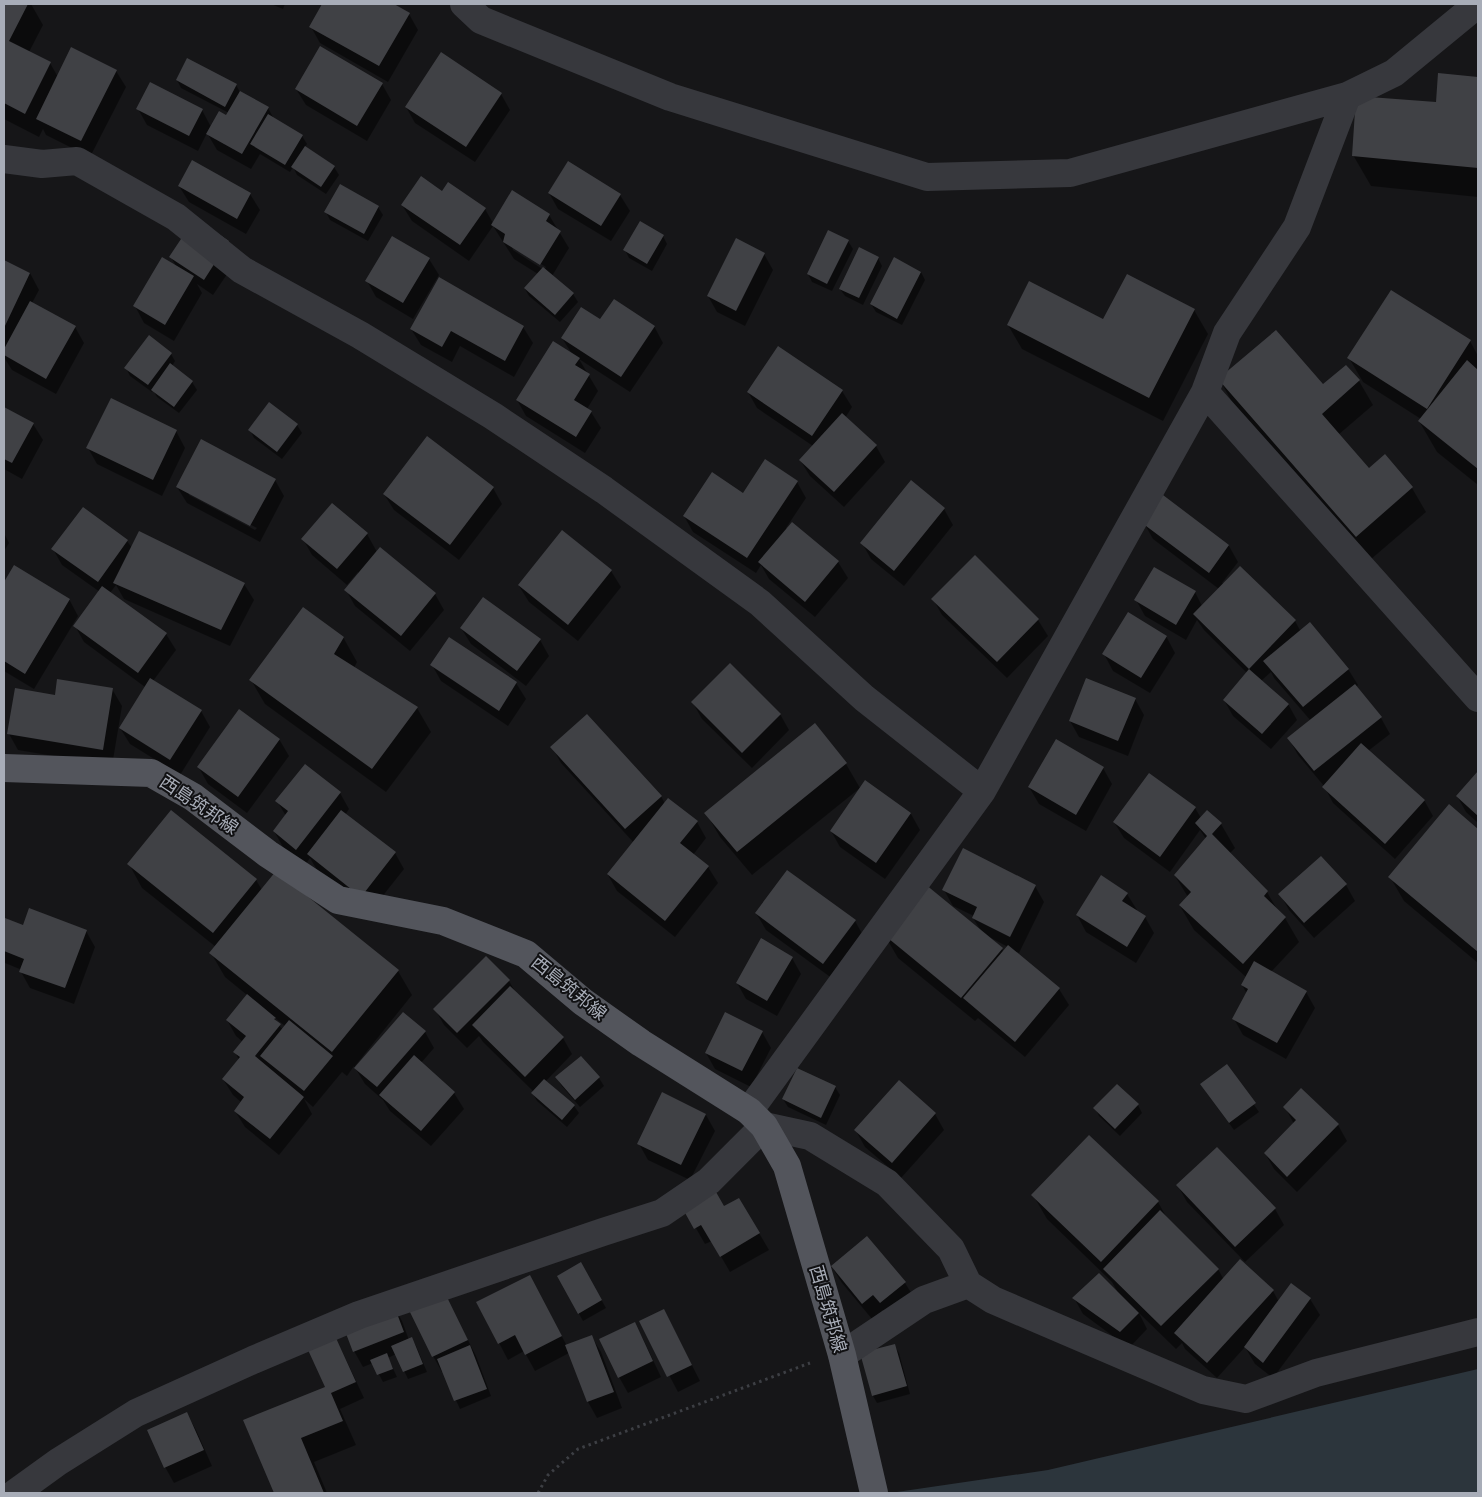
<svg xmlns="http://www.w3.org/2000/svg" width="1482" height="1497" viewBox="0 0 1482 1497" font-family="Figtree,'Noto Sans JP',sans-serif">
  <rect width="100%" height="100%" fill="#161618"/>
  <path fill="#2c353c" d="M1478,1369V1493H890L1048,1470Z"/>
  <path fill="#0007" fill-rule="evenodd" d="M4,4H31L43,25L29,52L50,63L58,77L116,71L126,87L90,157L46,135L43,129L39,137L4,119Z
    M271,4H285L283,9Z
    M324,4H391L409,14L418,30L388,82L320,43L311,27Z
    M1439,74L1478,78V197L1371,186L1353,155L1437,103Z
    M177,80L236,85L240,92L268,108L274,119L302,136L307,144L304,148L334,167L339,175L326,194L297,175L293,167L290,172L260,154L251,169L217,150L207,133L198,151L147,125L138,109L202,110L211,127L227,116L229,113L181,88Z
    M382,84L391,100L367,141L306,105L296,89Z
    M501,94L510,110L475,162L415,123L406,107Z
    M568,162L620,195L630,211L611,241L558,209L549,193Z
    M179,186L250,194L260,210L246,234L189,202Z
    M442,192L485,209L493,223L549,215L569,248L552,276L573,294L578,302L560,322L529,296L525,289L538,274L514,259L493,226L469,261L412,221L402,205ZM512,247L546,267L544,270L513,250Z
    M378,207L383,215L368,241L330,220L326,212Z
    M663,236L667,244L652,271L629,258L625,250Z
    M848,241L853,249L832,291L812,282L808,274Z
    M764,254L773,270L745,326L717,312L708,296Z
    M171,257L238,258L213,295L197,284L202,293L174,341L144,323L135,306L177,268Z
    M878,258L882,266L863,305L845,296L840,289Z
    M429,259L439,275L413,319L376,297L367,281Z
    M4,261L30,273L39,290L32,303L75,327L84,343L56,394L12,370L5,359L4,360Z
    M921,272L925,280L902,325L876,312L871,304Z
    M1194,310L1208,334L1163,421L1022,349L1008,325L1104,321Z
    M654,326L663,343L630,392L579,359L598,391L587,409L591,412L601,428L585,453L526,416L517,400L572,354L562,338Z
    M523,327L533,343L514,377L460,346L452,362L421,345L411,329Z
    M1470,341L1478,356V485L1437,452L1419,421L1421,419L1363,382L1349,358Z
    M778,348L842,391L852,407L845,418L876,446L885,462L844,507L810,476L800,460L813,446L757,408L748,392Z
    M171,354L175,361L172,366L192,382L197,390L179,413L157,397L153,390L152,392L130,376L126,368Z
    M1220,380L1323,386L1359,381L1373,405L1338,435L1369,470L1385,456L1412,488L1426,512L1370,560L1233,404Z
    M269,404L297,425L302,433L282,459L254,438L250,430Z
    M4,408L33,424L43,440L22,479L4,469Z
    M176,431L185,448L162,496L97,464L88,448Z
    M275,480L284,496L260,542L187,503L177,487ZM189,492L257,528L255,530L189,495Z
    M797,482L806,498L786,528L838,562L848,578L815,617L769,579L761,565L756,573L693,532L684,516L743,494Z
    M911,482L944,509L953,525L904,586L871,559L862,543Z
    M493,488L502,504L459,560L394,510L384,494Z
    M1163,497L1229,546L1238,562L1222,583L1295,621L1301,632L1348,669L1358,685L1356,687L1381,718L1390,734L1368,751L1424,800L1433,816L1395,859L1333,803L1324,786L1298,755L1289,739L1311,721L1274,678L1271,672L1261,681L1288,704L1297,720L1271,749L1233,716L1224,700L1247,673L1204,630L1197,620L1186,640L1145,616L1136,600L1195,592L1202,606L1219,589L1153,539L1144,523Z
    M83,509L127,541L132,548L139,533L244,584L254,600L230,646L124,599L116,585L110,593L166,634L176,650L153,681L201,711L210,727L180,775L130,744L120,728L145,687L84,642L75,626L100,592L62,565L53,549Z
    M4,533L9,543L4,551Z
    M367,534L377,552L435,594L444,610L410,651L355,606L346,590L359,574L358,572L347,585L312,555L303,539Z
    M14,567L69,599L78,616L34,689L4,671V584Z
    M611,571L621,587L578,641L529,602L519,586Z
    M933,599L1038,620L1048,636L1007,678L942,615Z
    M461,628L540,640L549,656L526,686L471,644Z
    M1166,636L1175,653L1150,693L1113,671L1104,654Z
    M343,637L357,662L354,668L417,708L431,732L386,792L265,704L251,680Z
    M432,665L516,683L526,699L508,726L441,681Z
    M112,689L122,706L112,766L18,750L9,734L56,696Z
    M1135,699L1144,715L1128,756L1079,737L1070,721Z
    M693,703L780,714L789,730L752,768L702,719Z
    M279,739L289,756L247,813L208,784L199,768Z
    M552,747L661,796L665,804L697,822L706,838L693,855L708,867L718,883L675,937L617,891L608,875L634,843L561,763Z
    M846,764L860,788L752,875L720,837L706,813Z
    M1103,768L1112,784L1086,831L1039,804L1029,787Z
    M1478,773V823L1466,812L1457,796Z
    M340,793L349,809L345,815L395,853L404,869L370,912L317,870L310,858L305,865L283,847L274,831L286,816L277,801Z
    M1449,806L1478,830V963L1404,901L1390,877Z
    M1195,808L1201,818L1221,824L1235,848L1229,854L1267,892L1278,911L1285,918L1299,942L1271,972L1306,992L1315,1008L1286,1059L1243,1035L1234,1019L1247,994L1242,985L1246,977L1194,930L1180,906L1188,897L1175,876L1206,839L1200,830L1170,872L1124,838L1114,822Z
    M911,814L920,830L885,879L840,847L831,831Z
    M129,864L256,880L262,890L398,971L412,995L355,1066L356,1067L425,1032L434,1048L421,1063L454,1093L464,1109L431,1146L390,1111L383,1100L365,1084L354,1066L347,1076L342,1072L313,1107L304,1099L312,1114L279,1155L245,1127L235,1111L242,1103L233,1095L223,1079L239,1060L235,1052L243,1042L236,1036L227,1020L247,995L225,977L211,953L216,947L142,888ZM274,1017L285,1026L283,1030L277,1023Z
    M1346,885L1355,901L1314,938L1289,910L1280,894Z
    M1035,886L1044,902L1019,953L1014,951L1059,989L1069,1005L1025,1057L978,1018L975,1021L898,958L884,934L981,931L973,918L974,916L953,906L944,890ZM991,938L1008,947L1004,952Z
    M1127,894L1137,910L1136,911L1145,917L1154,933L1136,963L1086,932L1077,915Z
    M756,913L855,921L864,937L833,979L766,930Z
    M6,920L24,926L86,931L95,947L74,1004L30,988L21,972L22,970L5,963L4,925Z
    M792,958L801,974L777,1016L746,999L737,983Z
    M509,981L516,993L563,1038L572,1054L546,1081L574,1106L579,1113L567,1127L537,1101L533,1094L534,1092L483,1042L479,1036L467,1048L444,1025L435,1009Z
    M762,1032L771,1048L751,1087L715,1069L706,1053Z
    M580,1058L599,1078L604,1086L580,1107L561,1085L557,1078Z
    M1227,1066L1259,1112L1234,1130L1206,1092Z
    M798,1070L835,1087L840,1095L826,1125L788,1107L783,1099Z
    M1138,1105L1142,1113L1120,1136L1099,1116L1095,1108Z
    M1285,1107L1338,1125L1347,1141L1297,1192L1274,1169L1265,1153L1294,1124Z
    M935,1114L944,1130L901,1178L865,1147L856,1131Z
    M706,1115L715,1131L690,1180L648,1160L639,1144Z
    M1178,1186L1275,1209L1284,1225L1245,1262L1187,1202Z
    M1033,1195L1158,1202L1168,1220L1218,1269L1224,1280L1273,1291L1279,1302L1292,1285L1310,1299L1320,1315L1273,1378L1255,1364L1245,1347L1217,1378L1185,1349L1182,1343L1176,1349L1139,1313L1147,1329L1129,1348L1083,1314L1074,1298L1117,1291L1112,1282L1047,1219Z
    M739,1199L769,1250L730,1272L712,1241L705,1244L686,1211L723,1208Z
    M867,1238L905,1283L915,1299L890,1319L883,1310L872,1319L842,1283L832,1267Z
    M581,1264L606,1308L583,1321L558,1276Z
    M443,1291L476,1356L491,1396L460,1409L443,1372H442L433,1356Z
    M538,1292L567,1346L591,1336L601,1352L622,1408L597,1418L588,1402L569,1353L535,1371L524,1351L508,1360L478,1303Z
    M393,1305L402,1321L409,1340L412,1339L416,1346L427,1372L408,1379L396,1354L388,1358L397,1377L383,1382L373,1363L363,1367L354,1351Z
    M641,1322L672,1326L700,1381L678,1392Z
    M634,1323L643,1339L661,1377L628,1393L619,1377Z
    M330,1329L339,1345L364,1398L340,1409L356,1445L314,1462L327,1493H275L245,1421L326,1388Z
    M894,1345L899,1353L910,1394L877,1403L873,1396Z
    M187,1414L196,1430L212,1466L174,1483L165,1467Z"/>
  <path fill="#404145" d="M4,4H28L9,41L51,62L25,114L4,103Z
    M322,4H394L410,13L379,66L309,27Z
    M320,46L383,83L357,126L295,89Z
    M71,47L117,70L81,141L36,119Z
    M441,52L502,93L466,147L405,107Z
    M187,58L237,84L225,107L176,80Z
    M1438,73L1478,77V168L1352,156L1356,96L1436,102Z
    M150,82L203,109L189,136L136,109Z
    M240,91L269,107L242,154L206,134L219,111L226,115Z
    M268,114L303,135L285,165L250,144Z
    M305,146L335,166L321,187L291,167Z
    M192,160L251,193L237,219L178,186Z
    M568,161L621,194L601,226L548,193Z
    M421,176L442,191L448,182L486,208L460,245L401,205Z
    M340,184L379,206L364,234L324,212Z
    M512,190L550,214L546,221L561,231L540,265L503,242L505,234L491,225Z
    M195,218L229,241L204,280L169,257Z
    M640,221L664,235L647,264L623,250Z
    M828,230L849,240L827,284L807,274Z
    M392,236L430,258L403,303L365,281Z
    M736,238L765,253L736,311L707,296Z
    M859,247L879,257L859,298L839,289Z
    M162,257L194,276L165,325L133,306Z
    M894,257L921,272L897,319L870,304Z
    M4,260L30,273L4,328Z
    M543,267L574,293L555,315L524,288Z
    M1127,274L1195,309L1149,398L1007,325L1029,281L1103,319Z
    M439,277L524,326L505,361L451,331L442,347L410,329Z
    M1391,290L1471,340L1427,409L1347,358Z
    M614,299L655,326L621,377L561,338L581,307L600,319Z
    M30,301L76,326L46,379L4,355V349Z
    M1276,330L1323,384L1346,365L1360,380L1322,414L1369,468L1385,454L1413,487L1356,537L1218,379Z
    M149,335L172,353L148,385L124,368Z
    M553,341L580,358L575,365L590,374L574,400L592,411L576,437L516,400Z
    M778,346L843,390L812,436L747,392Z
    M1467,360L1478,370V469L1418,421Z
    M170,363L193,381L174,407L151,390Z
    M111,398L177,430L153,480L86,448Z
    M269,402L298,424L277,452L248,430Z
    M4,407L34,423L12,463L4,459Z
    M842,413L877,445L834,492L799,460Z
    M427,436L494,487L450,545L383,494Z
    M201,439L276,479L250,526L176,487Z
    M765,459L798,481L747,558L683,516L712,472L743,493Z
    M911,480L945,508L894,571L860,543Z
    M1163,495L1229,545L1209,573L1142,523Z
    M332,503L368,533L337,569L301,539Z
    M83,507L128,540L98,582L51,549Z
    M792,522L839,561L805,602L758,562Z
    M562,530L612,570L568,625L518,585Z
    M139,531L245,583L221,630L113,583Z
    M380,547L436,593L401,636L344,590Z
    M975,555L1039,619L997,662L931,599Z
    M14,565L70,599L25,674L4,661V582Z
    M1240,566L1296,620L1249,669L1193,614Z
    M1154,567L1196,591L1176,625L1134,600Z
    M102,586L167,633L138,673L73,626Z
    M483,597L541,639L517,671L460,628Z
    M303,607L344,637L334,654L418,707L372,769L249,680Z
    M1128,612L1167,636L1141,678L1102,654Z
    M1310,622L1349,669L1303,707L1263,661Z
    M449,637L517,682L499,711L430,665Z
    M730,663L781,714L742,753L691,702Z
    M1249,669L1289,704L1262,734L1223,700Z
    M150,678L202,710L170,760L119,728Z
    M1086,678L1136,698L1118,741L1069,721Z
    M57,679L113,688L103,750L7,734L15,688L55,695Z
    M1355,684L1382,717L1314,771L1287,738Z
    M239,709L280,739L238,797L197,767Z
    M587,714L662,796L625,829L550,747Z
    M815,723L847,763L737,852L704,813Z
    M1056,739L1104,767L1076,815L1028,787Z
    M1361,743L1425,800L1385,844L1322,787Z
    M305,764L341,792L296,850L273,831L288,811L275,801Z
    M1478,771V816L1456,796Z
    M1149,773L1196,807L1160,857L1113,822Z
    M865,780L911,813L876,863L830,831Z
    M668,798L698,821L680,843L709,866L665,921L607,874Z
    M1449,804L1478,829V952L1388,877Z
    M171,810L257,879L213,933L127,864Z
    M341,810L396,852L361,897L307,854Z
    M1207,810L1222,823L1212,834L1268,891L1264,896L1286,917L1243,964L1179,905L1191,892L1174,875L1207,836L1195,823Z
    M963,848L1036,885L1010,937L972,918L977,907L942,890Z
    M1321,856L1347,884L1304,923L1278,894Z
    M787,870L856,920L823,964L755,913Z
    M276,871L399,970L332,1052L209,953Z
    M1101,875L1128,893L1122,901L1146,916L1127,947L1076,915Z
    M925,884L1003,948L961,998L883,934Z
    M29,908L87,930L65,988L19,972L24,959L4,951V922L5,918L23,925Z
    M761,938L793,957L767,1001L736,983Z
    M1008,945L1060,988L1015,1042L963,998Z
    M486,956L510,980L457,1033L433,1009Z
    M1254,961L1307,991L1277,1043L1232,1019L1248,989L1241,985Z
    M510,986L564,1037L525,1077L472,1025Z
    M247,994L276,1018L274,1019L281,1024L255,1056L304,1097L270,1139L234,1111L244,1097L222,1079L240,1057L233,1052L246,1036L226,1020Z
    M403,1012L426,1031L377,1087L354,1068Z
    M725,1012L763,1031L742,1071L705,1053Z
    M289,1020L333,1056L304,1091L260,1056Z
    M414,1055L455,1092L421,1131L379,1095Z
    M581,1056L600,1077L575,1100L555,1077Z
    M1227,1064L1256,1103L1229,1123L1200,1084Z
    M797,1068L836,1086L821,1118L782,1099Z
    M544,1079L575,1105L562,1120L531,1093Z
    M899,1080L936,1113L892,1163L854,1130Z
    M1117,1084L1139,1104L1115,1129L1093,1108Z
    M1301,1088L1339,1124L1287,1177L1264,1153L1296,1120L1283,1107Z
    M662,1092L706,1114L681,1165L637,1144Z
    M1089,1135L1159,1201L1101,1262L1031,1195Z
    M1217,1147L1276,1208L1235,1247L1176,1185Z
    M716,1192L724,1206L739,1198L760,1233L720,1257L701,1225L694,1229L684,1211Z
    M1160,1210L1219,1269L1161,1326L1103,1269Z
    M867,1236L906,1282L880,1303L873,1295L862,1304L831,1266Z
    M1240,1259L1274,1290L1207,1363L1174,1333Z
    M581,1262L602,1300L578,1314L557,1276Z
    M1099,1273L1139,1313L1120,1332L1072,1298Z
    M530,1275L562,1336L525,1355L515,1335L498,1344L476,1302Z
    M1291,1283L1311,1298L1263,1363L1244,1347Z
    M443,1289L468,1340L432,1357L407,1306Z
    M393,1303L404,1332L353,1352L342,1323Z
    M664,1309L692,1365L667,1377L639,1321Z
    M635,1322L653,1361L618,1378L599,1339Z
    M331,1327L356,1382L331,1393L343,1421L301,1438L324,1493H274L243,1420L325,1387L303,1339Z
    M592,1335L614,1392L587,1402L565,1345Z
    M412,1337L423,1364L403,1372L391,1346Z
    M895,1344L907,1386L872,1396L860,1353Z
    M470,1345L487,1389L454,1401L437,1359Z
    M387,1353L393,1369L377,1375L370,1360Z
    M187,1412L204,1450L164,1468L147,1430Z"/>
  <g fill="none" stroke-linecap="round" stroke-linejoin="round">
    <path stroke="#3d3f44" stroke-width="3" stroke-dasharray="2.5 4" stroke-linecap="butt" d="M538,1493L548,1475L578,1449L810,1363"/>
    <path stroke="#37383d" stroke-width="28" d="M464,4L481,20L670,97L927,177L1070,173L1347,96L1394,73L1478,4
      M4,159L42,164L77,161L176,217L242,270L360,335L493,416L604,490L760,603L864,698L982,791
      M1205,392L1478,698
      M749,1111L982,791L1205,392L1227,333L1297,227L1347,96
      M842,1355L924,1300L968,1284L993,1300L1203,1390L1246,1399L1316,1373L1478,1332
      M15,1493L58,1462L136,1413L253,1360L359,1315L603,1232L662,1213L709,1181L764,1126L810,1136L887,1183L951,1249L968,1284"/>
    <path stroke="#53555c" stroke-width="28" d="M4,768L151,773L193,797L268,854L338,900L443,921L526,954L583,1002L641,1043L749,1111L764,1126L787,1166L842,1355L874,1493"/>
  </g>
  <g text-anchor="middle" stroke-width="4" stroke-linejoin="round" paint-order="stroke">
    <g font-size="18" fill="#a8adb8" stroke="#111113">
      <text transform="translate(199 805) rotate(34)" y="6">西島筑邦線</text>
      <text transform="translate(569 988) rotate(39)" y="6">西島筑邦線</text>
      <text transform="translate(828 1309) rotate(74)" y="6">西島筑邦線</text>
    </g>
  </g>
  <rect width="1482" height="1497" fill="none" stroke="#a8adb8" stroke-width="10"/>
</svg>
